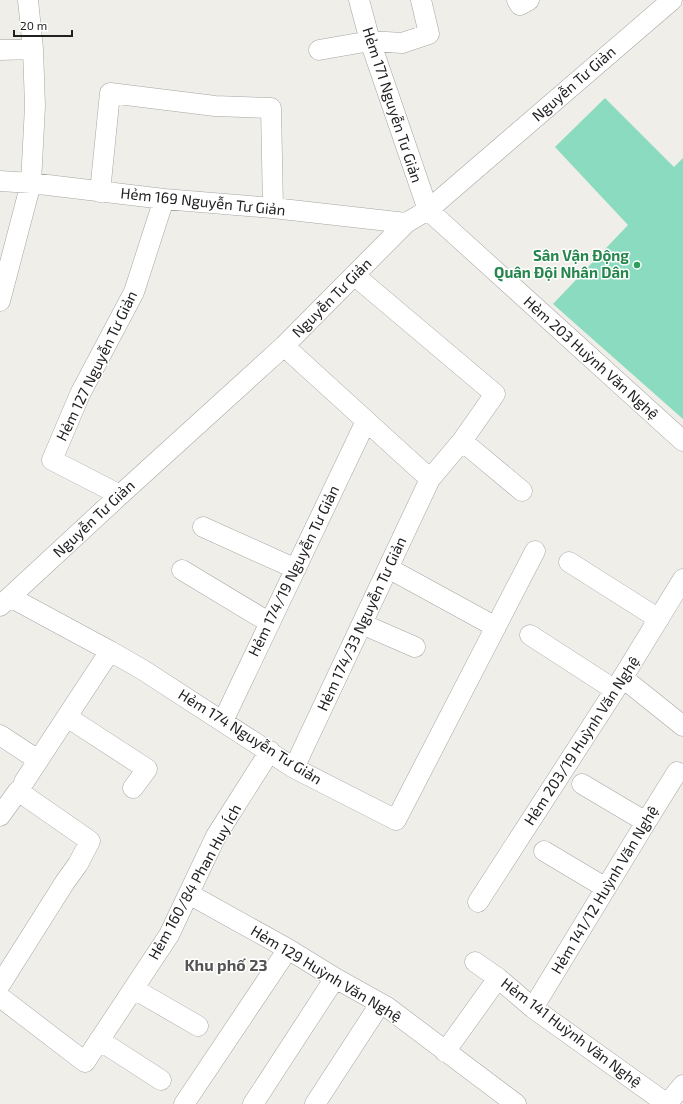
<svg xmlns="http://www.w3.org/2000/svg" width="683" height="1104" viewBox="0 0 683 1104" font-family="'Exo 2',sans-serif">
  <rect width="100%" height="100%" fill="#f0eee8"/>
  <path fill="#8adbbf" d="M605,98L674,167L683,158V419L553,304L628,225L555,147Z"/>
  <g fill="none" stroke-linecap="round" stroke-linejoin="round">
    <g stroke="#a5a5a5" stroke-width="21">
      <path id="minor" d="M359,0L370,41L428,210L683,441
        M517,0L520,5L529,0
        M0,50L33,49
        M319,50L370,41L402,43L429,34L421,0
        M0,181L31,183L164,199L273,208L406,223
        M100,192L110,93L215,106L271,108L273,208
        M0,301L31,183L35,106L33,49L28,0
        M284,346L430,479
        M462,441L522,491
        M120,495L52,460L80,394L134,292L164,199
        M203,527L296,569
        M569,562L659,619
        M388,568L496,627
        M182,570L270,623
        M10,597L110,651L143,670L294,768L396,820L535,551
        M0,606L120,495L284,346L406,223L428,210L672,0
        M362,624L415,647
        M530,635L615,690
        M623,678L683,726
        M67,717L147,769L133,788
        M223,721L366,421
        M0,735L38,760
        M294,768L430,479L462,441L495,394L354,275
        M24,782L110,651
        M582,784L646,822
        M0,816L18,791L90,841L78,864L65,882L0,985
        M544,851L606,888
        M189,894L288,949L335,978L387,1007L516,1104
        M478,902L615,690L683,579
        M475,962L498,978L533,1008L667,1104
        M134,989L198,1026
        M0,997L85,1062L169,935L216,836L270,751
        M533,1008L646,822L677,772
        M99,1040L161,1080
        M445,1052L498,978
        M184,1104L288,949
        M253,1104L335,978
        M315,1104L380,1004
        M667,1104L683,1085"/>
    </g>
    <use href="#minor" stroke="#fff" stroke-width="20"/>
  </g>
  <circle fill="#2e9e5b" stroke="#fff" stroke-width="1.5" cx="637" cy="265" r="4"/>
  <g text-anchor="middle" stroke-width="3" stroke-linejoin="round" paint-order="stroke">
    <g font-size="15" fill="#212121" stroke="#fff">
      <text transform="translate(574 84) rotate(-41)" y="5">Nguyễn Tư Giản</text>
      <text transform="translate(392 105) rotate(72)" y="5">Hẻm 171 Nguyễn Tư Giản</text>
      <text transform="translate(203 202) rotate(6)" y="5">Hẻm 169 Nguyễn Tư Giản</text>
      <text transform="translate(332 298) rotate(-45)" y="5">Nguyễn Tư Giản</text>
      <text transform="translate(591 358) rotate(42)" y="5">Hẻm 203 Huỳnh Văn Nghệ</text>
      <text transform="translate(97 366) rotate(-64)" y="5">Hẻm 127 Nguyễn Tư Giản</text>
      <text transform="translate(94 519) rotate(-43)" y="5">Nguyễn Tư Giản</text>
      <text transform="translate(294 571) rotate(-64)" y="5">Hẻm 174/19 Nguyễn Tư Giản</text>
      <text transform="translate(362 624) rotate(-65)" y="5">Hẻm 174/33 Nguyễn Tư Giản</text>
      <text transform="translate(250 737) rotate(32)" y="5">Hẻm 174 Nguyễn Tư Giản</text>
      <text transform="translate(582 741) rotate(-57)" y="5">Hẻm 203/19 Huỳnh Văn Nghệ</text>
      <text transform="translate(195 882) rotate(-61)" y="5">Hẻm 160/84 Phan Huy Ích</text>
      <text transform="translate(605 890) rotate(-59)" y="5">Hẻm 141/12 Huỳnh Văn Nghệ</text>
      <text transform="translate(326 974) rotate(31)" y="5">Hẻm 129 Huỳnh Văn Nghệ</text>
      <text transform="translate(571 1033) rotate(37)" y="5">Hẻm 141 Huỳnh Văn Nghệ</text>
    </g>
    <g font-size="15" font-weight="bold" fill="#27864d" stroke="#fff" text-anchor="end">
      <text x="629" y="261">Sân Vận Động<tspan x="629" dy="17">Quân Đội Nhân Dân</tspan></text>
    </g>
    <g font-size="16" font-weight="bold" fill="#545454" stroke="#fff">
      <text x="226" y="971">Khu phố 23</text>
    </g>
  </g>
  <path d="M14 30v6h58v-6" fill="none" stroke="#212121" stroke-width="2"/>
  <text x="20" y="30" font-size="12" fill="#212121" stroke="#ffffff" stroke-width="3" paint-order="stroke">20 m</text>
</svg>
